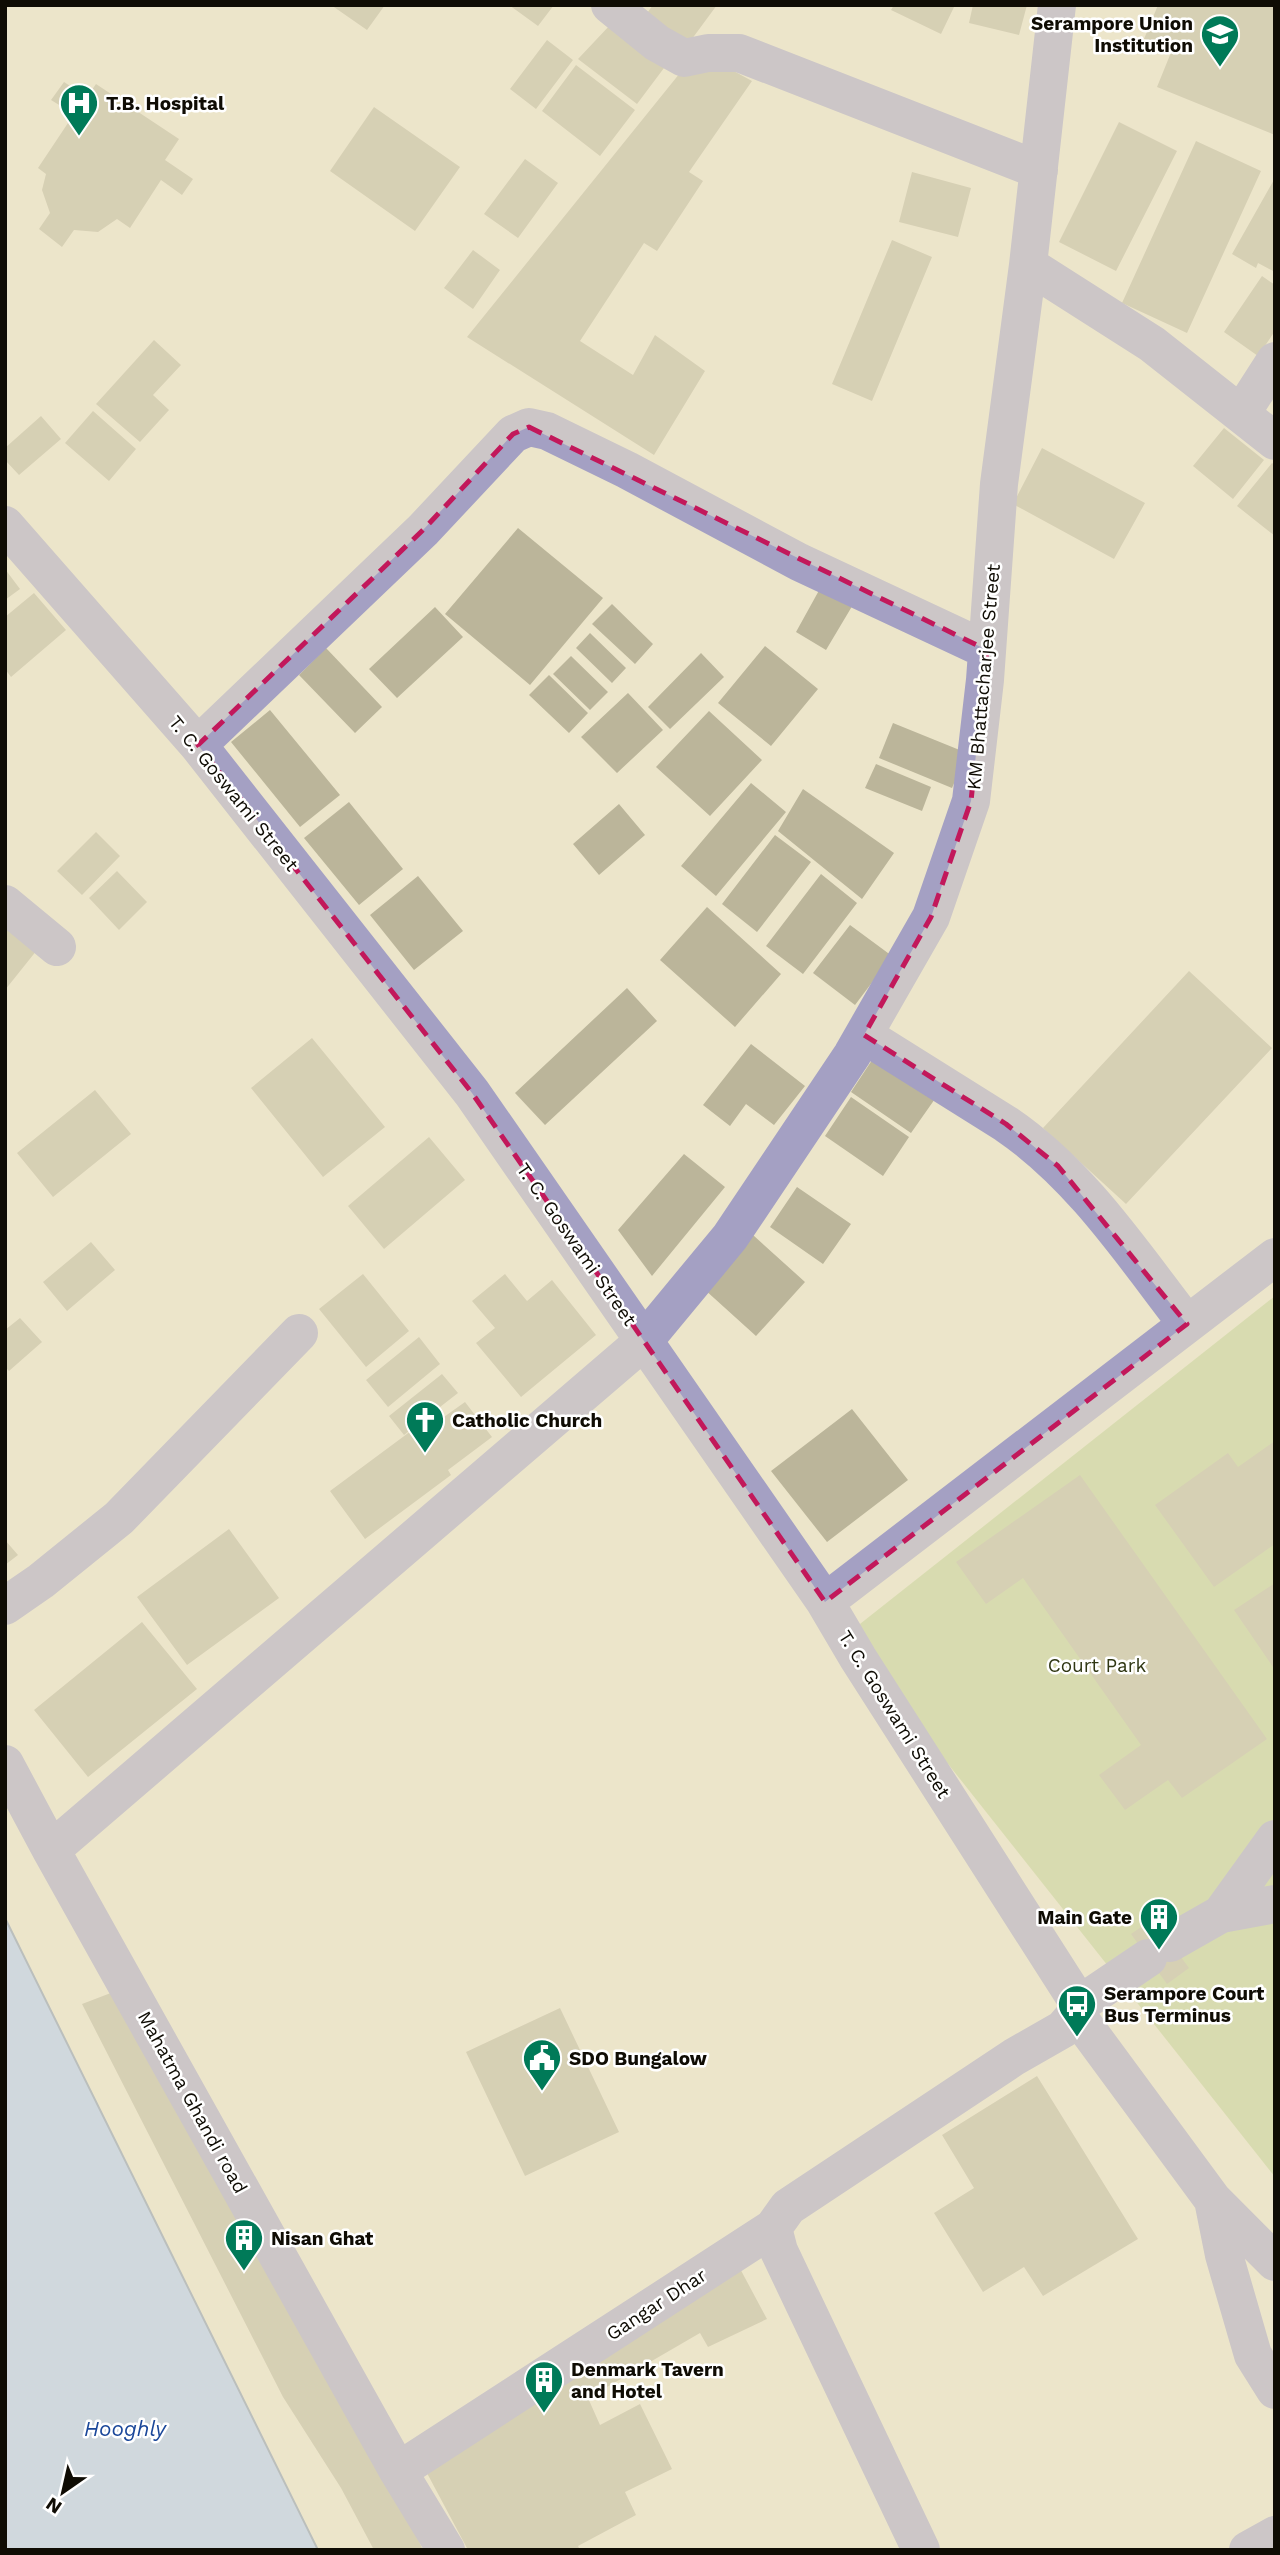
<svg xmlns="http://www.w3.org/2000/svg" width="1280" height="2555" viewBox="0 0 1280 2555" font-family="'Work Sans',sans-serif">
  <rect width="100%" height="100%" fill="#ece5ca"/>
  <path fill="#bfcf91" d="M1275,1296V2177L846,1635Z"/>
  <path fill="#aec8f4" stroke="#7e90ac" stroke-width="2" d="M5,1918L318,2550H5Z"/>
  <path fill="#bbb59a" d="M331,5H385L367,30Z
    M509,5H554L538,26Z
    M653,5H717L686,47L644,17Z
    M894,5H955L941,34L891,10Z
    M973,5H1027L1019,35L969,23Z
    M1158,5H1275V135L1157,87L1172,50L1144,39Z
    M611,24L667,64L637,104L578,59Z
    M547,40L573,60L536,109L510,89Z
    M719,63L752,81L689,172L703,181L657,251L644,243L580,341L633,375L655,335L705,371L654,455L467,337L684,68Z
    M576,65L635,110L600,156L542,111Z
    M64,82L87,97L96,84L179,139L165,160L193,179L182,195L161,180L130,228L117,219L98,232L74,230L62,247L39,229L50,213L42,190L46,174L38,168L74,114L51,100Z
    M374,107L460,167L415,231L330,171Z
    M1119,122L1177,151L1116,271L1059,242Z
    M1196,141L1261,171L1187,333L1122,303Z
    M525,159L558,183L518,238L484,214Z
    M912,172L971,188L958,237L899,222Z
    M1275,178V272L1258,263L1256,268L1232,254Z
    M892,240L932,257L872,401L832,384Z
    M473,250L500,270L473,309L444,288Z
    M1262,276L1275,285V331L1258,356L1224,332Z
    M154,340L181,365L153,395L169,410L140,442L96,404Z
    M93,411L136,449L109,481L65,443Z
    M41,416L61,439L19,475L5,460V448Z
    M1224,428L1264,460L1233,499L1193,466Z
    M1042,448L1145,503L1114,559L1013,504Z
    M1272,463L1275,465V536L1237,506Z
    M518,528L603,598L530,685L445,614Z
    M5,569L20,589L5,600Z
    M822,585L854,603L826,650L796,632Z
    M34,593L66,630L11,677L5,669V617Z
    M612,604L653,644L635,664L592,624Z
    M435,607L463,637L397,698L369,669Z
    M590,633L626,668L612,683L576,648Z
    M765,646L818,689L771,746L718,703Z
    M326,648L382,707L355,733L299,675Z
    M701,653L724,677L670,729L648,707Z
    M571,656L608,692L590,710L553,674Z
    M549,675L588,713L569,733L529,695Z
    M628,693L663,730L617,773L581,737Z
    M270,710L340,795L300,827L231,742Z
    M709,711L762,760L710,816L656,767Z
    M893,723L967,753L952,788L879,758Z
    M876,764L931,787L922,811L865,788Z
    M751,783L786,812L716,896L681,866Z
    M803,789L894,853L862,899L778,831Z
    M349,802L403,869L359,905L304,838Z
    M619,804L645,835L599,875L573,844Z
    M96,832L120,856L82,895L57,871Z
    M775,835L811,862L757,932L722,904Z
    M117,871L147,902L119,930L89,898Z
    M821,874L857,903L803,974L766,946Z
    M418,876L463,931L414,970L370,915Z
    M707,907L781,974L735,1027L660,960Z
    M5,916L41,945L5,990Z
    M850,925L892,956L855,1005L813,973Z
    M1189,971L1272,1048L1126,1204L1043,1128Z
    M627,988L657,1021L545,1125L515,1093Z
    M312,1038L385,1127L323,1177L251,1088Z
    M751,1044L805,1086L774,1125L746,1104L730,1126L703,1105Z
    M876,1054L937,1096L911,1133L851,1092Z
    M95,1090L131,1134L53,1197L17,1153Z
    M851,1097L909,1137L883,1176L825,1136Z
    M429,1137L465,1180L384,1249L348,1206Z
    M684,1154L725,1187L652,1276L618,1230Z
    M797,1187L851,1224L823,1264L770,1227Z
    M753,1235L805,1282L756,1336L704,1289Z
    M91,1242L115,1270L67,1311L43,1282Z
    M363,1274L409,1331L366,1367L319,1309Z
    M505,1274L527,1301L552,1280L596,1335L521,1397L476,1343L495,1328L472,1301Z
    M20,1318L42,1342L9,1371L5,1367V1330Z
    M419,1337L440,1364L388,1407L366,1380Z
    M442,1374L458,1393L404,1435L389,1416Z
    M465,1402L492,1437L448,1470L451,1475L365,1539L330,1491L415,1428L420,1434Z
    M852,1409L908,1480L827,1542L771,1471Z
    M1275,1441V1512L1272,1514L1275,1517V1544L1214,1587L1155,1505L1228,1453L1238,1467Z
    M1080,1475L1267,1739L1182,1798L1168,1780L1125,1810L1099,1775L1141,1745L1023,1578L986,1604L956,1562Z
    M229,1529L279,1598L187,1665L137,1597Z
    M5,1540L18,1555L5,1565Z
    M1275,1583V1670L1234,1610Z
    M142,1622L197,1689L88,1777L34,1710Z
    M1153,1919L1189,1968L1167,1984L1131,1934Z
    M116,1991L385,2469L423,2550H374L341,2488L283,2397L82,2004Z
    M560,2008L619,2132L525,2176L466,2052Z
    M1037,2076L1138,2239L1043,2296L1024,2267L983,2292L934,2213L974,2188L942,2135Z
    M737,2263L767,2319L708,2347L700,2333L588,2398L600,2425L640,2404L672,2469L625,2492L636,2515L578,2546L580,2550H468L420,2460Z"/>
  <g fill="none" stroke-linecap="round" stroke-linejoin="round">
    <path stroke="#a4a0c3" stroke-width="38" d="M610,5L657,43L684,58L708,53H739L1039,170
      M1028,265L1152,344L1275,441
      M1241,414L1275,361
      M5,525L198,745L472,1093L825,1602L858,1658L1074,1996L1078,2004L1076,2014L1063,2029L1014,2057L788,2207L773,2228L779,2251L921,2550
      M198,745L423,530L513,434L529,427L547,431L627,470L799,562L987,650
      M5,904L57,947
      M864,1035L1006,1124C1081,1175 1132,1253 1187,1324
      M825,1602L1275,1257
      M5,1606L41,1581L119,1518L299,1333
      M5,1764L51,1850L398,2471L446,2550
      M51,1850L644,1341L730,1237L852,1055L931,917L971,801L985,680L999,484L1028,265L1057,5
      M1221,1914L1275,1839
      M1170,1943L1221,1914L1275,1904
      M1077,2006L1148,1958
      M1076,2014L1213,2200L1275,2262
      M1213,2200L1224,2255L1253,2355L1275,2390
      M398,2471L773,2228
      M1248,2550L1275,2535"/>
  </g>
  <path d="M0 0H1280V2555H0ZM529,427L987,650L971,801L931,917L864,1035L1006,1124L1058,1166L1187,1324L825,1602L472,1093L198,745L423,530L513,434Z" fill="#ece5ca" fill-opacity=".55" fill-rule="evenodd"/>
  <path fill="none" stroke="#c2185b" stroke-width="5" stroke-dasharray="14 9" stroke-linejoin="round" d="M529,427L987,650L971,801L931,917L864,1035L1006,1124L1058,1166L1187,1324L825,1602L472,1093L198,745L423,530L513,434Z"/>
  <defs>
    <g id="school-pin" transform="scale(2.0125)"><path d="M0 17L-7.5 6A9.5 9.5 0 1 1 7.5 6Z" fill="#007a58" stroke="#fff"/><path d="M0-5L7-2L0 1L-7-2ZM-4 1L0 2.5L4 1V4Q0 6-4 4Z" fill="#fff"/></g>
    <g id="hospital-pin" transform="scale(2.0125)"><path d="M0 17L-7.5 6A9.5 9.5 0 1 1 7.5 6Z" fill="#007a58" stroke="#fff"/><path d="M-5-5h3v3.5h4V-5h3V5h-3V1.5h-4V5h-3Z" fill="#fff"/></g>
    <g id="church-pin" transform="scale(2.0125)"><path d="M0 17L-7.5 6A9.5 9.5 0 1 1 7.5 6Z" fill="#007a58" stroke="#fff"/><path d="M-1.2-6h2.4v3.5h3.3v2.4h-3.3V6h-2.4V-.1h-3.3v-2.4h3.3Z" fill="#fff"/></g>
    <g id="building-pin" transform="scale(2.0125)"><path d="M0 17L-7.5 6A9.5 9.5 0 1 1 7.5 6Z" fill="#007a58" stroke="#fff"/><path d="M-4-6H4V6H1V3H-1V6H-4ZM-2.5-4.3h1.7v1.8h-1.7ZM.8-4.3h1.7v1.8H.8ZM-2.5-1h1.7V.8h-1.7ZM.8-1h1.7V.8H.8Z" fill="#fff"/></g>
    <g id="bus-pin" transform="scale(2.0125)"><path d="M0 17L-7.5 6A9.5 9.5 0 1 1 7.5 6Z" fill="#007a58" stroke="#fff"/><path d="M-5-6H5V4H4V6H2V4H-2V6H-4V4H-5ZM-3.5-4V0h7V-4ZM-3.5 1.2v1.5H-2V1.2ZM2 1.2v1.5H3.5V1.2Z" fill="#fff"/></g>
    <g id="civic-pin" transform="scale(2.0125)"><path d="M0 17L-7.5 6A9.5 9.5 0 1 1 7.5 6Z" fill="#007a58" stroke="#fff"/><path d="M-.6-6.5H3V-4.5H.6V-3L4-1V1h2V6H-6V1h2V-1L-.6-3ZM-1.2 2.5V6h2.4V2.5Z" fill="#fff"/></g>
  </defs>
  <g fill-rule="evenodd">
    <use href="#school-pin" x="1220" y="34"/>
    <use href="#hospital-pin" x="79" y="103"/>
    <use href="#church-pin" x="425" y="1420"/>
    <use href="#building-pin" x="1159" y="1917"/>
    <use href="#bus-pin" x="1077" y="2004"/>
    <use href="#civic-pin" x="542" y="2058"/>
    <use href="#building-pin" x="244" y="2238"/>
    <use href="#building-pin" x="544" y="2380"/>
  </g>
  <g text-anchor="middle" stroke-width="5" stroke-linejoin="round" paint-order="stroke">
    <g font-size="19" font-weight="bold" fill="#0f0c04" stroke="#fff" text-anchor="start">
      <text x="1193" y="30" text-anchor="end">Serampore Union<tspan x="1193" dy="22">Institution</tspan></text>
      <text x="106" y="110">T.B. Hospital</text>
      <text x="452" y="1427">Catholic Church</text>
      <text x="1132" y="1924" text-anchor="end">Main Gate</text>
      <text x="1104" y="2000">Serampore Court<tspan x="1104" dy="22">Bus Terminus</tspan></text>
      <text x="569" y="2065">SDO Bungalow</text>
      <text x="271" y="2245">Nisan Ghat</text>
      <text x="571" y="2376">Denmark Tavern<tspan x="571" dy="22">and Hotel</tspan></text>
    </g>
    <g font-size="19" fill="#0f0c04" stroke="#fff">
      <text transform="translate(983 677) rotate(-85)" y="7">KM Bhattacharjee Street</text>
      <text transform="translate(234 793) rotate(51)" y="7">T. C. Goswami Street</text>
      <text transform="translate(577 1244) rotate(55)" y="7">T. C. Goswami Street</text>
      <text transform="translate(895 1714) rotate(58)" y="7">T. C. Goswami Street</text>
      <text transform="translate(193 2102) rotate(61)" y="7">Mahatma Ghandi road</text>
      <text transform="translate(656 2304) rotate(-33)" y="7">Gangar Dhar</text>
    </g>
    <g font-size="19" fill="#303713" stroke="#fff">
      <text x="1097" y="1672">Court Park</text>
    </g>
    <g font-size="21" font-style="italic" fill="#1a4799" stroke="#fff">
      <text x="125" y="2436">Hooghly</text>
    </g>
  </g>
  <rect width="1280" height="2555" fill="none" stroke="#0f0c04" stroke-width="14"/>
  <g transform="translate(63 2492) rotate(214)" stroke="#ffffff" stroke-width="5" paint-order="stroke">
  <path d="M0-5L12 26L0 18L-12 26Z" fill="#0f0c04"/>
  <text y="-10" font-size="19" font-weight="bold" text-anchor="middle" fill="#0f0c04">N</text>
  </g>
</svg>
